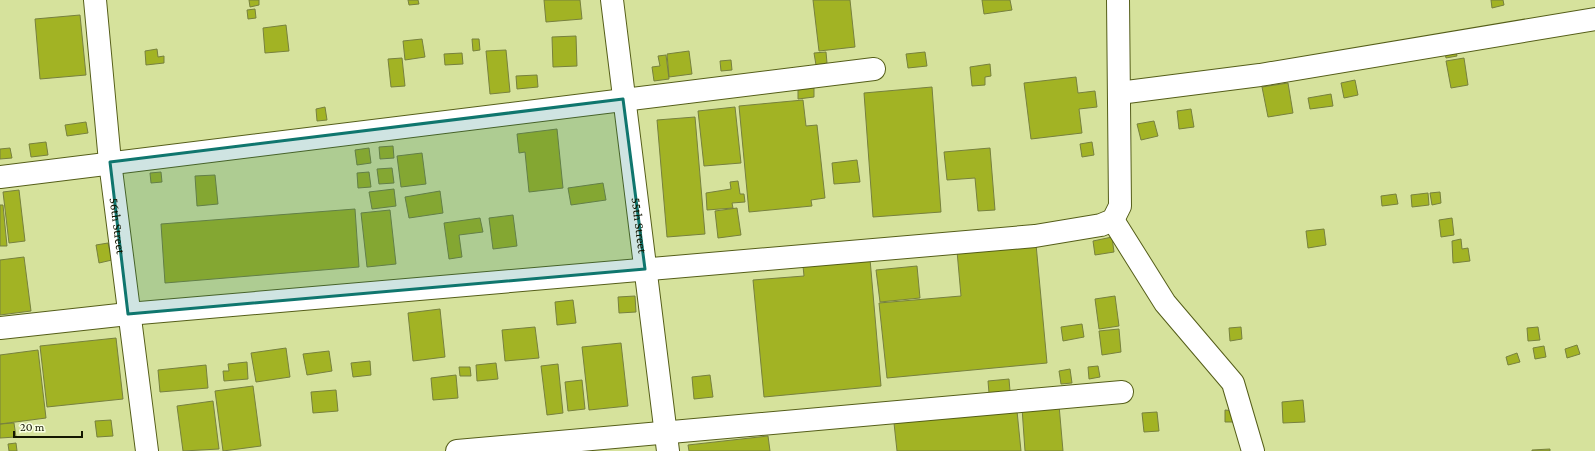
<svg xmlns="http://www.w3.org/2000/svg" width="1595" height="451" viewBox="0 0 1595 451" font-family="'Crimson Pro',serif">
  <rect width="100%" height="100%" fill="#d6e29c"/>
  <path fill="#a2b324" stroke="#77813e" d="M249,0H259V5L250,7Z
    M408,0H418L419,4L409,5Z
    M544,0H580L582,19L546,22Z
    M813,0H850L855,47L819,51Z
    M982,0H1010L1012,10L984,14Z
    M1491,0H1503L1504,5L1492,8Z
    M255,9L256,18L248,19L247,10Z
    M80,15L86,75L40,79L35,19Z
    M286,25L289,51L265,53L263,28Z
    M576,36L577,66L553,67L552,37Z
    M422,39L425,57L405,60L403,41Z
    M472,39H479L480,50L473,51Z
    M1455,47L1457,56L1446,58L1444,49Z
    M157,49L158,57L164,56V63L146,65L145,51Z
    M506,50L510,92L490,94L486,51Z
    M689,51L692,74L669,77L667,54Z
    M826,52L827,63L816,65L814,53Z
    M925,52L927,66L908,68L906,54Z
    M462,53L463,64L445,65L444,54Z
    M666,55L669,79L654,81L652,67L660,66L658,56Z
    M402,58L405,86L391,87L388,59Z
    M1464,58L1468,85L1451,88L1446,61Z
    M731,60L732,70L721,71L720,61Z
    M990,64L991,76L985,77V85L972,86L970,67Z
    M537,75L538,87L517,89L516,76Z
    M1076,77L1078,93L1095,91L1097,107L1079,109L1082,133L1031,139L1024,83Z
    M1355,80L1358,95L1344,98L1341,83Z
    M1288,83L1293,113L1268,117L1262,87Z
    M932,87L941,212L873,217L864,93Z
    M814,88V97L798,99V90Z
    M1331,94L1333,106L1310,109L1308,98Z
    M803,100L806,126L817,125L825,198L811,200L812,206L749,212L739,106Z
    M325,107L327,120L317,121L316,109Z
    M735,107L741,163L704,166L698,111Z
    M1191,109L1194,127L1179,129L1177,111Z
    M695,117L705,234L667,237L657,120Z
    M1154,121L1158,136L1141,140L1137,124Z
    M86,122L88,133L67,136L65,125Z
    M557,129L563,188L529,192L525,152L519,153L517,134Z
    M46,142L48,155L31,157L29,144Z
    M1092,142L1094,155L1082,157L1080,144Z
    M393,146L394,158L380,159L379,147Z
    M10,148L12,158L0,159V149Z
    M369,148L371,163L357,165L355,150Z
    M990,148L995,210L978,211L975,178L947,180L944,152Z
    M422,153L426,184L401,187L397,156Z
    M857,160L860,182L834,184L832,163Z
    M392,168L394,183L379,184L377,169Z
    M161,172L162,182L151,183L150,173Z
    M369,172L371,187L358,188L357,173Z
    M215,175L218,204L197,206L195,176Z
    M738,181L740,194H744L745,202L732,203L733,208L707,210L706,193L731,189L730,182Z
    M603,183L606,200L571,205L568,188Z
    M394,189L396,206L372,209L369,192Z
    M19,190L25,241L9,243L3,192Z
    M440,191L443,213L409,218L405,197Z
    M1440,192L1441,203L1432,205L1430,193Z
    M1428,193L1429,205L1412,207L1411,195Z
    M1396,194L1398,204L1382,206L1381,196Z
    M0,205H3L7,246H0Z
    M737,208L741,235L718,238L715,211Z
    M355,209L359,267L165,283L161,224Z
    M390,210L396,264L367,267L361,213Z
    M513,215L517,246L493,249L489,218Z
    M480,218L483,232L459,235L462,257L449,259L444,223Z
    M1452,218L1454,235L1441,237L1439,220Z
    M1324,229L1326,245L1308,248L1306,231Z
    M1112,237L1114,252L1095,255L1093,241Z
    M1461,239L1462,249L1468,248L1470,261L1453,263L1452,241Z
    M108,243L112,260L99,263L96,245Z
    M1036,244L1047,363L887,378L879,303L961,296L957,251Z
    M24,257L31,311L0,315V260Z
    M870,259L881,386L764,397L753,280L804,276L803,266Z
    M917,266L920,298L880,302L876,270Z
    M635,296L636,312L619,313L618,297Z
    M1115,296L1119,326L1099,329L1095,299Z
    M573,300L576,323L557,325L555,302Z
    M440,309L445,357L413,361L408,313Z
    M1082,324L1084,337L1063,341L1061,327Z
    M535,327L539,358L505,361L502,330Z
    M1241,327L1242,339L1230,341L1229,328Z
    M1538,327L1540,340L1528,341L1527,328Z
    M1119,329L1121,352L1102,355L1099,331Z
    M116,338L123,399L47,407L40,346Z
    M621,343L628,406L589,410L582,347Z
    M1577,345L1580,354L1567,358L1565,349Z
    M1544,346L1546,357L1535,359L1533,348Z
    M286,348L290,377L256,382L251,353Z
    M38,350L46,418L0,424V355Z
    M329,351L332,371L307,375L303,354Z
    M1517,353L1520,362L1508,365L1506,357Z
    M370,361L371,375L353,377L351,363Z
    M247,362L248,379L224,381L223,371H229L228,364Z
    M496,363L498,379L477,381L476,365Z
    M558,364L563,413L547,415L541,366Z
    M206,365L208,388L160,392L158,370Z
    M1098,366L1100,377L1089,379L1088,367Z
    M459,367H470L471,376H460Z
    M1070,369L1072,383L1061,384L1059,371Z
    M456,375L458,398L433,400L431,378Z
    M710,375L713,397L694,399L692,377Z
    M1009,379L1010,391L989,393L988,381Z
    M582,380L585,409L568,411L565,382Z
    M253,386L261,446L223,451L215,391Z
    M336,390L338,411L313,413L311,392Z
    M1303,400L1305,422L1283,423L1282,402Z
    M213,401L219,449L183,451L177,406Z
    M1059,405L1063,451H1025L1022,408Z
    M1225,410L1235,411L1234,422H1225Z
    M1017,411L1021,451H897L894,423Z
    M1157,412L1159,431L1144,432L1142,413Z
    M111,420L113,436L97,437L95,421Z
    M14,423L16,437L0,438V424Z
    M768,436L770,451H689L688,445Z
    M16,443L17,451H9L8,444Z
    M1550,449V451H1532V450Z"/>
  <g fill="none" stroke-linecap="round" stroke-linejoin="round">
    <g stroke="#555e19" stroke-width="24">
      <g id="minor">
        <path id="s1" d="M95,0L110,162L147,451"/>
        <path id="s2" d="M612,0L668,451"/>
        <path d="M1119,93L1260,75L1595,19"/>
        <path d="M0,177L874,69"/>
        <path d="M1113,220L1165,303L1233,383L1253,451"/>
        <path d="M0,328L128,314L1035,236L1101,225L1113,220L1120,206L1118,0"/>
        <path d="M457,451L1122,392"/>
      </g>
    </g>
    <use href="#minor" stroke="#fff" stroke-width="22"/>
  </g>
  <path fill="#0f766e" fill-opacity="0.2" stroke="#0f766e" stroke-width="3" stroke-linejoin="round" d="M623,99L645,269L128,314L110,162Z"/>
  <g text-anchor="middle" stroke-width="3.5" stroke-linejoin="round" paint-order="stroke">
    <g font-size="13" fill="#131600" stroke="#f9ffe3">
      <text dy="5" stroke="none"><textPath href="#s1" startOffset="227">56th Street</textPath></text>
      <text dy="5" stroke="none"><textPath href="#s2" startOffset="227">55th Street</textPath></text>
    </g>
  </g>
  <path d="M14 431v6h68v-6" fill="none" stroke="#131600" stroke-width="2"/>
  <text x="20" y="431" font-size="12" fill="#131600" stroke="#f9ffe3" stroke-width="3" paint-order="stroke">20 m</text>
</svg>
